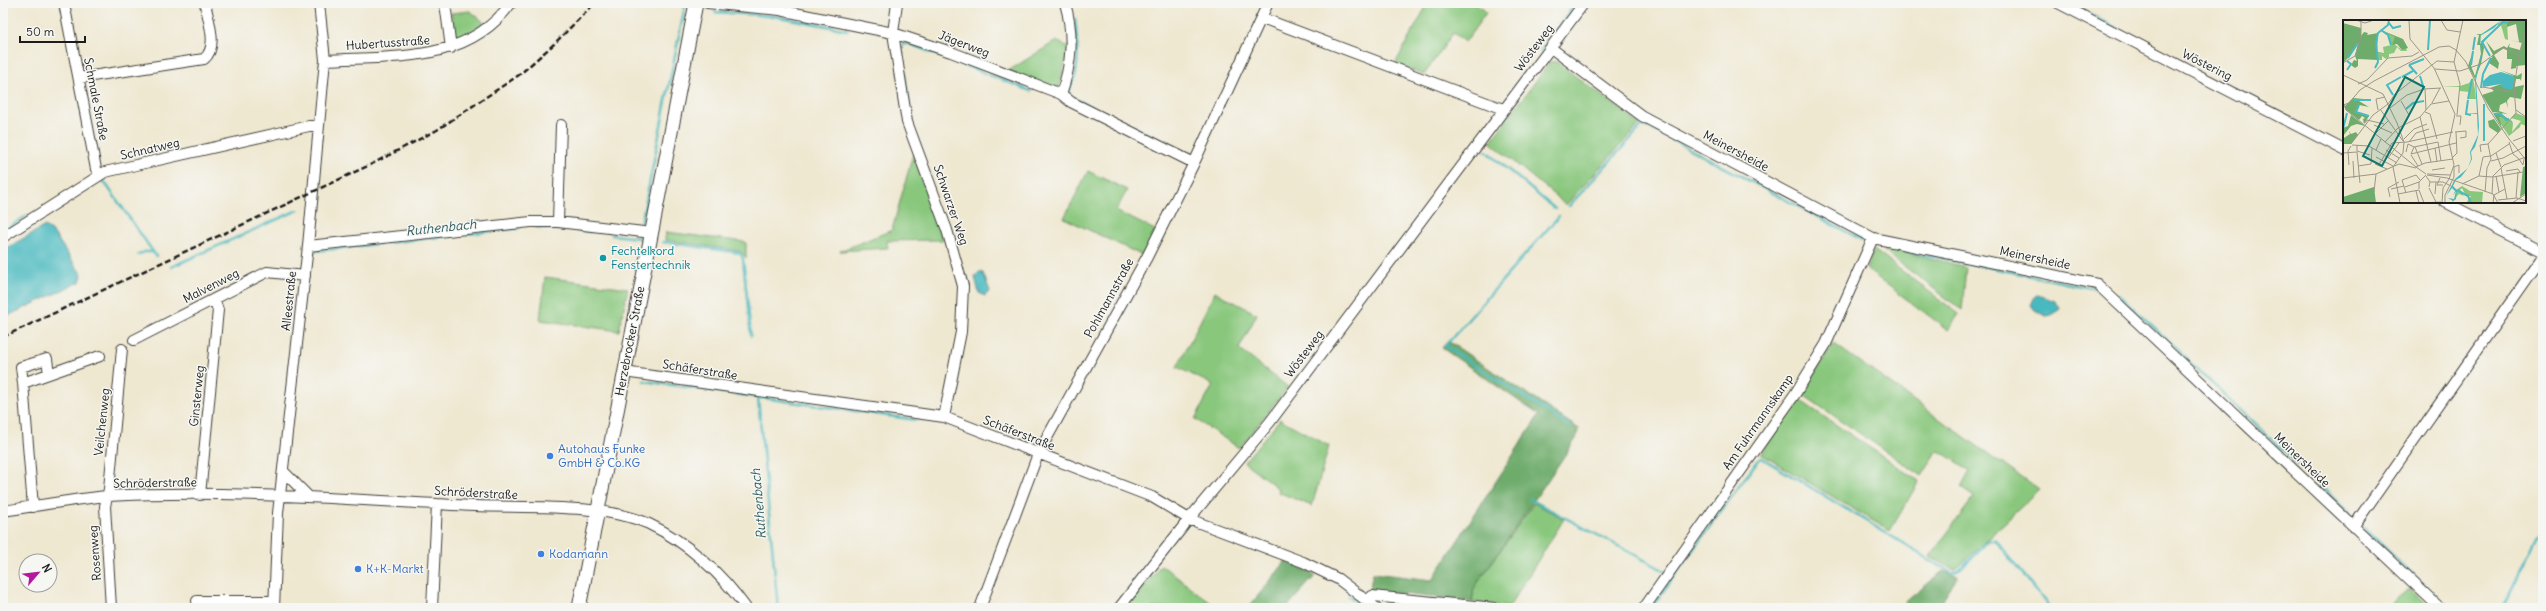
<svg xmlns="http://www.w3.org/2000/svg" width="2546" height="611" viewBox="0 0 2546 611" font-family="Delius,sans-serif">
  <rect width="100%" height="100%" fill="#f6f6f2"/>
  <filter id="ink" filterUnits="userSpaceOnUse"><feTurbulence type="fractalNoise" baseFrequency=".025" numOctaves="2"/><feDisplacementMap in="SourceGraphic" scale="8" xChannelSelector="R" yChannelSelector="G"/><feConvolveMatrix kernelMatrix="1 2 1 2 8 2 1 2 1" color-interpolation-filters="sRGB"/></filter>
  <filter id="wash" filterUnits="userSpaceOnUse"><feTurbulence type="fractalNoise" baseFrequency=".012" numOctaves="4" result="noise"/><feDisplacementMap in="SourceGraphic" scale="16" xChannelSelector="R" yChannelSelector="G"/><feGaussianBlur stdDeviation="0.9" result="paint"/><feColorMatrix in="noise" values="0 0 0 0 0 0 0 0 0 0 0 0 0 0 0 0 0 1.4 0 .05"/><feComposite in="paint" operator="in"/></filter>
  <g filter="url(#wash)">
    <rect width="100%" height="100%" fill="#efe8d1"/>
    <path fill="#89c77d" stroke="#52724c" d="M1428,3H1476L1486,13L1465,42L1453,33L1424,75L1395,64Z
      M470,11L485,23L461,39L456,38L451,13Z
      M1056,41L1069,47L1058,90L1008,71Z
      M1555,61L1640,124L1566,205L1490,142L1550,62Z
      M913,154L944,240L887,241L888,248L840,251L892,230Z
      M1088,171L1127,190L1116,211L1157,231L1143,256L1064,218Z
      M666,232L746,242V258L740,251L665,240Z
      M1888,248L1966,267L1962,310L1884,251Z
      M1874,250L1959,314L1948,330L1866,269Z
      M545,277L628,288L619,331L540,320Z
      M1215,292L1257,314L1239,349L1288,387L1239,448L1195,419L1213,385L1177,367Z
      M1833,343L2039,490L1957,568L1952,569L1930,556L1974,497L1961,488L1970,471L1938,450L1922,476L1802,394Z
      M1798,399L1919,481L1890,531L1761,454Z
      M1280,419L1329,446L1312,506L1278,492L1279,489L1244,462Z
      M1534,503L1564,519L1509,607L1472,602L1474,588Z
      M1161,565L1211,603L1207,608H1126Z
      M2410,589L2430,608H2387V607Z"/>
    <path fill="#6eac6c" stroke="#456444" d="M1448,341L1579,429L1576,439L1474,588L1472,602L1369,590L1373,573L1432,580L1539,415L1442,348Z
      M1286,561L1316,575L1286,608H1248Z
      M1943,571L1958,576L1938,608H1898Z"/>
    <path fill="#4ab9c0" stroke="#336a6e" d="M45,226L53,232L82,275L80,282L3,318V250Z
      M979,272L983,273L990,291L985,296L979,293L975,277Z
      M2038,295L2055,301L2060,307V310L2048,317L2034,309L2031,305L2035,296Z"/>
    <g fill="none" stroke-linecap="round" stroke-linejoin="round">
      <path stroke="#4ab9c0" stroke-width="2.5" d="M2069,3L2117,28
        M715,12L774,16L848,30
        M2136,38L2147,43
        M1540,51L1576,3
        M1071,97C1067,88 1074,81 1076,73C1079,54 1077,37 1075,19
        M1077,100L1187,153H1191
        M912,123L901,51L903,45L907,43L1031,91
        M1486,151L1555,209
        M103,180L156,256
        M2435,202L2444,206
        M1569,206L1641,127L1646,126L1862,240
        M1559,216L1445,346L1569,426
        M641,225L685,6
        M536,227L567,230
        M576,230L590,232
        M3,231L28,215
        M612,235L640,238
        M1161,240L1183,196
        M663,242L740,253L743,259L751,336
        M1882,246L2096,289
        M316,251L519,228
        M138,255L144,252H153
        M171,267L298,210
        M2118,294L2350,514
        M644,381L917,420
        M758,398L778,608
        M1530,499L1665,571
        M2364,528L2448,608
        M1349,596L1365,608
        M1651,608L1758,460L1762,458L1952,573L1959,570L1989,540H1996L2050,608
        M2502,608L2537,536L2543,531"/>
    </g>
  </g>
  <g filter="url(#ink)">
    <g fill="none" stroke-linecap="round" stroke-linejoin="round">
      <g stroke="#3c3b37" stroke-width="12">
        <path id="minor" d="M64,3L96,169L100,175
          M445,3L451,48
          M707,3L780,10L893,33L951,52L1061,94L1071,102L1194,163
          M897,3L893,33L907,122L947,230L963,286L961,332L944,417
          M2058,3L2344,150
          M1262,18L1503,109
          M1551,48L1642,116L1873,238L2097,284L2440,608
          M325,60C392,56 468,64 511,3
          M79,78L204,59C219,47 208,20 205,3
          M1061,94C1072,63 1074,35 1065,3
          M2445,202L2543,252
          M558,222L561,125
          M3,237L105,172L309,126H319
          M308,246L531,222H558L652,233
          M134,340L267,272L305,276
          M624,372L944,417L1152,497L1189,519L1303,562L1338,579L1376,608
          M23,383L21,367L47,359L49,374
          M284,472L308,496
          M200,495L218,310L214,299
          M33,507L23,383L100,356
          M3,511C37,506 73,499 108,496C230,489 353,500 475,506C527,508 601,503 649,524C687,542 722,574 746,608
          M2353,527L2543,256
          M197,601H274
          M1367,601L1372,596L1495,608
          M111,608L105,506L109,489L122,349
          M274,608L278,513L308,246L325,60L319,3
          M432,608L437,504
          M980,608L1038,454L1147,257L1194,163L1268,3
          M1119,608L1189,519L1270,422L1584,3
          M1644,608L1795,394L1826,344L1873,238"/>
      </g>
      <g stroke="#3c3b37" stroke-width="15">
        <path id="major" d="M579,608L696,3"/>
      </g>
      <use href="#minor" stroke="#fff" stroke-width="10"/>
      <use href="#major" stroke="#fff" stroke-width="13"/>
      <path stroke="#1c1c1c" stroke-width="2.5" stroke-dasharray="6 3" stroke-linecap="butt" d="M3,337L372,164L437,130L519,75L554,44L595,3"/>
    </g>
  </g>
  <circle fill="#0f9aa8" stroke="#f6f6f2" stroke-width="1.5" cx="603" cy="258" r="4"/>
  <g fill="#3f7fe0" stroke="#f6f6f2" stroke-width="1.5">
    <circle cx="550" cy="456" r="4"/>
    <circle cx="541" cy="554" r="4"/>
    <circle cx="358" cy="569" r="4"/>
  </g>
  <g text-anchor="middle" stroke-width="3" stroke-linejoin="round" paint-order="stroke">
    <g font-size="12" fill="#1c1c1c" stroke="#f6f6f2">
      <text transform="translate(388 43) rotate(-4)" y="4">Hubertusstraße</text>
      <text transform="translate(964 44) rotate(21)" y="4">Jägerweg</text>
      <text transform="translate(1534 48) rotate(-53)" y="4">Wösteweg</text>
      <text transform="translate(2207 65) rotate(27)" y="4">Wöstering</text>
      <text transform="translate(96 99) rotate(79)" y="4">Schmale Straße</text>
      <text transform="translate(150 149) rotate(-13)" y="4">Schnatweg</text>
      <text transform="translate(1736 151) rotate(28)" y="4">Meinersheide</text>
      <text transform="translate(951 205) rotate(71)" y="4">Schwarzer Weg</text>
      <text transform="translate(2035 258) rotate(12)" y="4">Meinersheide</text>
      <text transform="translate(211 286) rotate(-27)" y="4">Malvenweg</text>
      <text transform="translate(1109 298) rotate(-61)" y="4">Pohlmannstraße</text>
      <text transform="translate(289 301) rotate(-84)" y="4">Alleestraße</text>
      <text transform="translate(630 341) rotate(-79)" y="4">Herzebrocker Straße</text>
      <text transform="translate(1304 354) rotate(-53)" y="4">Wösteweg</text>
      <text transform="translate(700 370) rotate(9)" y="4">Schäferstraße</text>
      <text transform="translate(197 396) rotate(-84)" y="4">Ginsterweg</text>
      <text transform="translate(102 422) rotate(-84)" y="4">Veilchenweg</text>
      <text transform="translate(1758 422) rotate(-55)" y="4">Am Fuhrmannskamp</text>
      <text transform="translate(1019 433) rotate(21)" y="4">Schäferstraße</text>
      <text transform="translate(2302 460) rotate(44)" y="4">Meinersheide</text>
      <text transform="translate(155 483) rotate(-1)" y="4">Schröderstraße</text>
      <text transform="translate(476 493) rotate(3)" y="4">Schröderstraße</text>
      <text transform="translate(95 553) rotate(-94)" y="4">Rosenweg</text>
    </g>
    <g font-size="12" fill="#0d838f" stroke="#f6f6f2" text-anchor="start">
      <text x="611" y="255">Fechtelkord<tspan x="611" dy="14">Fenstertechnik</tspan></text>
    </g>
    <g font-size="12" fill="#366cbe" stroke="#f6f6f2" text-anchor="start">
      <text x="558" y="453">Autohaus Funke<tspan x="558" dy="14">GmbH &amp; Co.KG</tspan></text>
      <text x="549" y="558">Kodamann</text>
      <text x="366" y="573">K+K-Markt</text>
    </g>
    <g font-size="13" font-style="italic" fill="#2e5b5e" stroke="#f6f6f2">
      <text transform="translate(441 227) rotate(-6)" y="5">Ruthenbach</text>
      <text transform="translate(758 504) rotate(-95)" y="5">Ruthenbach</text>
    </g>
  </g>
  <g transform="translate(2343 20)">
    <rect width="183" height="183" fill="#efe8d1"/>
    <path d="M160,0H169L164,3L165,20L162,19L158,5H154ZM38,10L53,17L51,24L59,30L63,28L64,31H58L54,27L51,33L46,34V37L43,39L39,36V40H35L34,33H41L40,27L48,25L45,15ZM130,58L132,70L129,71L132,70L133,79H125L126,72L117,71V67H98L117,66L126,63ZM173,93L183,97V106L178,104L177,107L166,116L155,100L156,97L167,100L170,104L169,112L178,101L168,98ZM119,166L127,171L140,172L139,183H123L128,176H123L119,168L117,170L121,176L116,174L113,177V170Z" fill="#89c77d"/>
    <path d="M169,0H183V45L173,46L174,52L173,48L168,49L169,39H164V30L161,28L151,35L156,43L155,49L146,43L150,35L143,21L151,31L161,26L164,28L167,23L166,27L177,30L179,23L167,20L176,22L173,4L164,7V2ZM0,3L18,8V16L21,12L25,13L24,15L35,13L34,32L41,33H34L35,40L15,39V46L12,48L8,45L11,40L14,41L12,36L15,23L7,36L0,43ZM38,10L60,19L65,28L59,30L54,24L49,25L52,17ZM133,14H138L137,24L146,16L140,23L141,28L138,44L132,59L125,46L130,31L128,46L132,56L138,34L137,25H134L136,15ZM157,50L174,56L179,53L178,61L177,59H173L171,67L181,65L178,79L167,77L164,81L165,88L163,82L157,85L156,91L165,94L150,92L151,94H158L169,101L170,104L167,100L156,97L159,108L139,75L151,71L147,68L158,64L161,68H169L171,56ZM10,78L21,79L16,81L26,87L16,85L13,92L26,96L21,104L20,99L22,98L19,96L16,100L2,89V86ZM8,95L22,106L14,104L8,106L0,116V108L5,106ZM151,99L158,109L155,113L146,107L145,101ZM6,111L8,114L13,112L15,115L8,124H0L1,118L7,114ZM183,146V173L177,177L180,147ZM31,167L33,183H0V177Z" fill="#6eac6c"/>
    <path d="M159,0L151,8L137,16L139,33L133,60L136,106L135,117L132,127L128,132L129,139L125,148L118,157L113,160L110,166L114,170L113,179L108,183L110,181L105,178L103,183L105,178L111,179L113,171L110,176L112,171L109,168L103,176L112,159L125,148L128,139L127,132L135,115L134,94H124L134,93L132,60L138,34L137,15ZM158,52L171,56V60L169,70L160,68L158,64L140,67V61L147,55Z" fill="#4ab9c0"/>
    <path fill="none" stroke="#4ab9c0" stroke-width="2" d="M46,3L50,8L58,6M38,10L45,15L48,25M85,30L87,0M130,30L132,17M147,36L139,22L160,2L165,3M5,38L15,23M66,45L81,39M66,45L74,54M128,45L130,31M32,48L35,42L33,23L35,13L45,5L46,0M4,50L8,44L4,41M140,54L148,38M77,56L81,69M59,57L70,51M138,68L140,54M50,75L44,65L58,57M125,79L129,59M10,80H28M125,80L123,94L128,95M141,84V121M16,85L13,92L26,96M63,89L70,83L81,81M151,94H158L163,100L166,99M0,109L4,93M114,170L125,176L128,183"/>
    <path fill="none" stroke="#9b9689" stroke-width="1" d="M13,0L22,3L31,0M66,0L67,19L91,48L112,94L106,122L111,145L106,159M98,0L104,10L117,12M0,43L12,36L18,19V2M92,49L117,51L138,44L160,28L176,35M0,55L40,74L54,103L61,122L60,133L50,147L57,183M15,64L24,60L45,38L69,36L76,32M139,67L171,72M82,69L83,90M58,81L66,95L61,103M89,83L97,68M0,85L6,83L17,70L31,61L96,27L106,26L113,30L123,42L145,88L166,119M1,85L3,90L73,147M47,88L64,75L81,69L98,68M37,89L60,121M35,90L33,79L42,77M173,90L183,97M82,92L87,94L94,119M114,95L117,64L111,42L120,0M113,96H118L117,105M77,97L88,142M22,103L24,100L41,104M31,105L49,113M112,112L123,111V117L117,118M30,116L45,101M61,119L71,109L84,104M166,119L183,140M170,121L183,116M42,122L55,108L77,97L88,84L106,81M66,122L73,113L86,109M166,122L170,134L176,139M8,124L30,95L45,84L52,74L94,41L111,42M9,125L26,126L54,143M14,125V131L27,135M72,127L79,144M92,128L94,142M33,130L38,119M43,130L56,138M63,132L65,124L71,127M138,132L137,125L145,124M0,133L14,132L17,163M153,133L158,147M68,134L71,127L95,122L98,141M68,134L113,123M68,135L75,146M148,136L166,124M33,137L50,146M45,138L56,123M109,138L114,133L113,112M176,139L180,145L181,139M10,141L11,158M148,141L160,138L183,126M28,144L29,128M32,144L44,149M6,145L5,131L8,126M15,146L28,144M35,146L49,123L64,122L110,112M73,147L82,143L110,139M73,147L83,154M111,147L116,145V153M158,148L164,179M89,150L102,148M163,151L175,149L177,152M84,154L107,155M84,155L104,158L150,174L155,183M83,156L87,162L86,167M136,156L140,137L147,136M153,156L156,172M150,157L180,152M0,158L33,154L56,144L73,148M97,158L94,165H100M87,162H100L108,166M119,164L136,156L149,157L161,145L183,137M62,167L76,162M86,168L93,182M48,169L61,166M76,169V162L83,155M76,170L81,183M73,171L76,183M31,172L33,154M142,172L144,148L148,139L145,124L173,93L171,68L176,35L183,9M63,173L59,160L73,155L77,160M55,174L76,170M92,174L93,162M149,174L150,157M47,177L45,168L56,162M173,178L175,152M155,180L174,178L183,181M76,183L98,182M99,183L100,168L106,159M102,183V175L111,157V147M150,183L151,175L162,169M169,183L183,174"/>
    <path fill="#0f766e" fill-opacity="0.15" stroke="#0f766e" stroke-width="2" d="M62,57L81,67L39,146L20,136Z"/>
    <rect width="183" height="183" fill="none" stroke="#1c1c1c" stroke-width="2"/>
  </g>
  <rect width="2546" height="611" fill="none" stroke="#f6f6f2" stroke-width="16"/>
  <g transform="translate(38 573) rotate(62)"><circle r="19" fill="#f6f6f2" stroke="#9f9f9c"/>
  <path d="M0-3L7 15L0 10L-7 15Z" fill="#b5179e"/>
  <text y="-6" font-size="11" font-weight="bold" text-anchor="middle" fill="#1c1c1c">N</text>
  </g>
  <path d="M20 36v6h65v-6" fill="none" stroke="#1c1c1c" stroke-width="2"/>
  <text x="26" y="36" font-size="12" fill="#1c1c1c" stroke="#f6f6f2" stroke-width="3" paint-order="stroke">50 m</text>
</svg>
